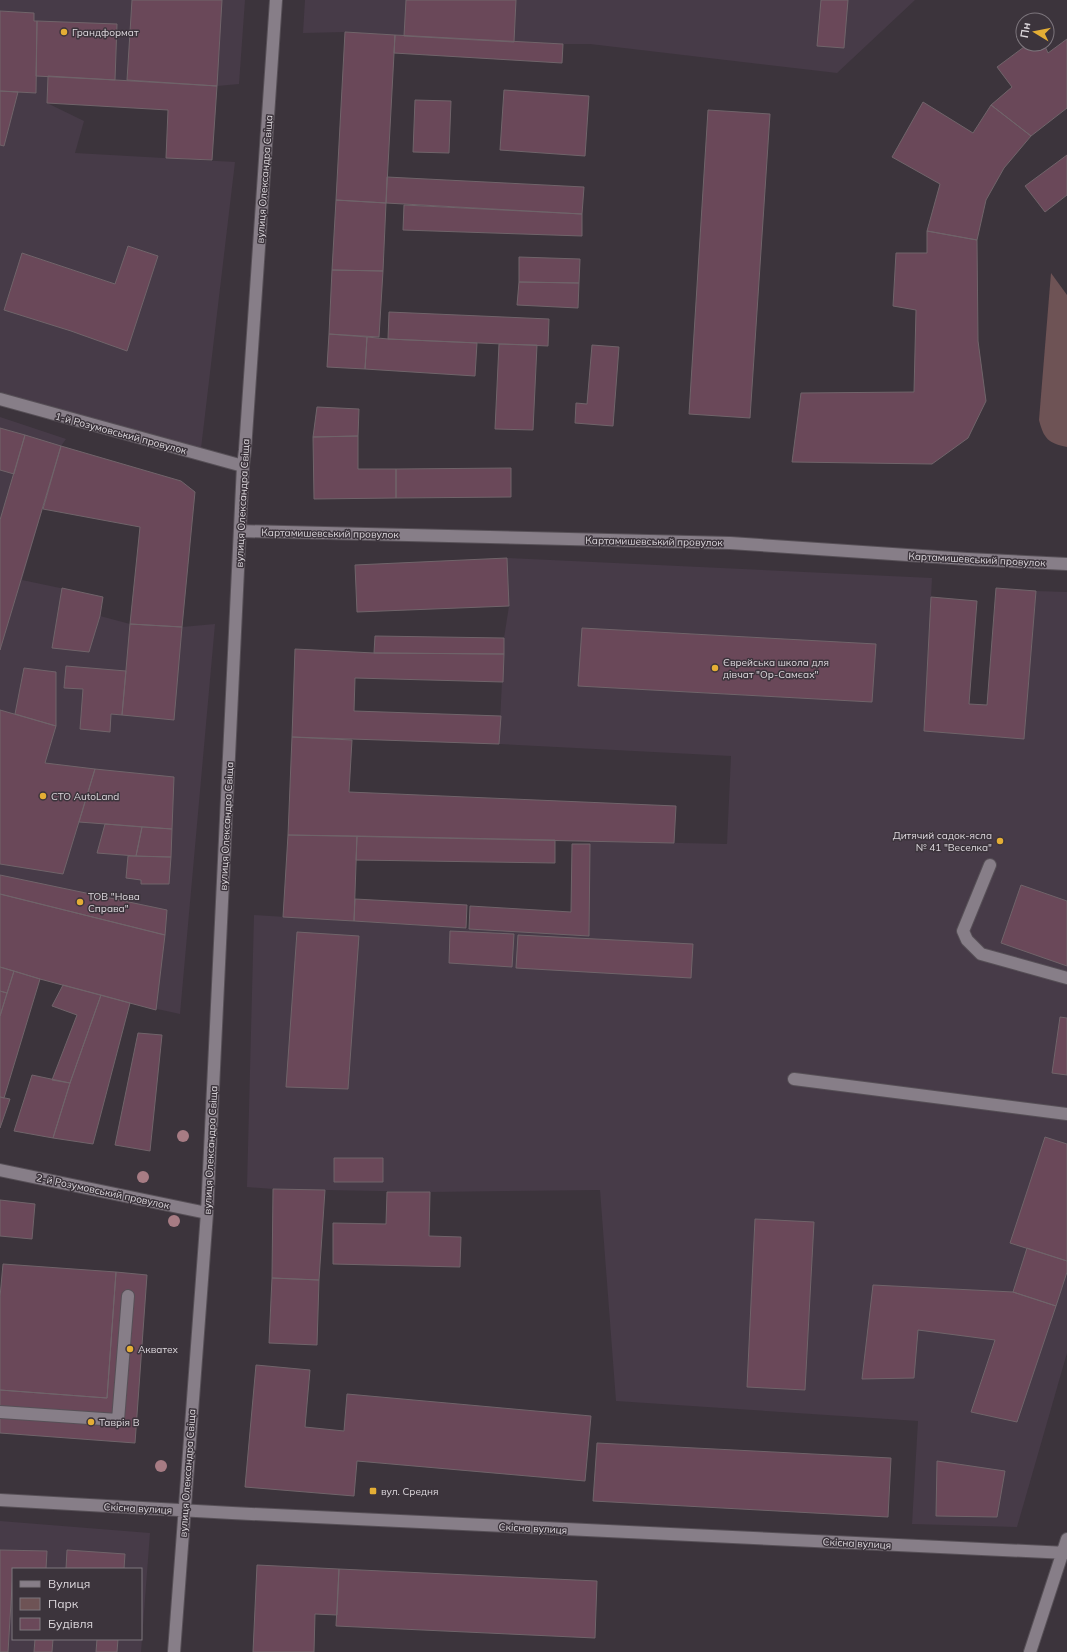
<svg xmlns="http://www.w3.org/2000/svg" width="1067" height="1652" viewBox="0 0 1067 1652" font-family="Mulish,sans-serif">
  <rect width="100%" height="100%" fill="#3c343c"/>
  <path fill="#473b48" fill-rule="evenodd" d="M0,0H245L239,84L217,86L48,77L47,103L84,121L75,153L235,162L200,457L0,394Z
    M305,0H915L837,73L590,44H563L345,32L303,33Z
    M0,417L66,439L61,446L22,580L103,597L100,616L130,624L182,627L215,624L180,1014L130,1003L0,967Z
    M507,558L932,578L924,731L1024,739L1036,591L1067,592V1353L1017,1527L912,1524L918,1421L616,1401L600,1190L430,1192L273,1189L247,1187L254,915L588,936L590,841L727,844L731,756L499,744L504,638L509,606Z
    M0,1521L150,1533L141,1652H0ZM13,1569H141V1639H13Z"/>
  <path fill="#6e5355" d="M1051,273L1067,295V447C1048,443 1044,439 1039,420Z"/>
  <path fill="#6a4859" stroke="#70646a" d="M132,0H222L217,86L127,80Z
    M406,0H516L514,42L404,36Z
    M821,0H848L844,48L817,46Z
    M0,11L34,13V21H37L36,93L0,91Z
    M37,21L117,24L115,80L36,76Z
    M345,32L395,35L386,203L336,200Z
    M395,35L563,44L562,63L394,53Z
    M1067,39V108L1031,136L991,105L1012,87L997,67L1028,44H1044L1048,53Z
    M48,76L217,86L212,160L166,158L168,110L47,103Z
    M504,90L589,96L585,156L500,150Z
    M0,91L18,92L4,146L0,145Z
    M415,100L451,101L449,153L413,152Z
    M923,102L973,133L991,105L1031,136L1004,168L986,200L977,240L927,231L940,184L892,157Z
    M708,110L770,114L750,418L689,414Z
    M1067,155V195L1045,212L1025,186Z
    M387,177L584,187L582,214L386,203Z
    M336,200L386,203L383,271L332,270Z
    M404,205L582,214V236L403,230Z
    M927,231L977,240L978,341L986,401L968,438L932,464L792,462L801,393L914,392L916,310L893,306L896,253H927Z
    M128,246L158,256L127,351L71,331L4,310L22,253L115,284Z
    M519,257L580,259L579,283L519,282Z
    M332,270L383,271L379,337L329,334Z
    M519,282L579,283L578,308L517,305Z
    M389,312L549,319L548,346L388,339Z
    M329,334L367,337L365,369L327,367Z
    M367,337L388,339L477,343L475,376L365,369Z
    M499,344L537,345L533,430L495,429Z
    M592,345L619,347L613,426L575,423L576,403L587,404Z
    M317,407L359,409L358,436L313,437Z
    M0,428L25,435L14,474L0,470Z
    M25,435L61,446L0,650V520Z
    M358,436V469H396V498L314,499L313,437Z
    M61,446L181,481L195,492L182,627L130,624L140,527L43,509Z
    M511,468V497L396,498V469Z
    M507,558L509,606L357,612L355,565Z
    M62,588L103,597L100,616L89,652L52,648Z
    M996,588L1036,591L1024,739L924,731L931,597L977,601L969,704L987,705Z
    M130,624L182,627L174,720L122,715Z
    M582,628L876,644L872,702L578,686Z
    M375,636L504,638V654L374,653Z
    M295,649L374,653L504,654L503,682L355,678L354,711L501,716L499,744L292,737Z
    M66,666L126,671L122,715L111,714L110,732L80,729L83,689L64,688Z
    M24,668L56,672V726L15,714Z
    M0,710L56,726L45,763L95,769L63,874L0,864Z
    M292,737L352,740L349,792L676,806L674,843L288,835Z
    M95,769L174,777L172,829L79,822Z
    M105,824L142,827L136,856L97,853Z
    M142,827L172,829L171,857L136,856Z
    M288,835L357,836L354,921L283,917Z
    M357,836L555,840V863L356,860Z
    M572,844H590L589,936L469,929L470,906L571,912Z
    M128,856L171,857L169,884H141V880L126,878Z
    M0,875L167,910L165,935L0,894Z
    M1021,885L1067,901V966L1001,943Z
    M0,894L165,935L156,1010L40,979L0,967Z
    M355,899L467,905L466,928L354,921Z
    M450,931L514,934L512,967L449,963Z
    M297,932L359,936L348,1089L286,1087Z
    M518,935L693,944L691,978L516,968Z
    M0,967L14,971L7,993L0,991Z
    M14,971L40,979L4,1098L0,1097V1016Z
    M63,985L101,995L70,1083L52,1080L77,1015L52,1006Z
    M0,991L7,993L0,1016Z
    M101,995L130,1003L93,1144L53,1138L70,1083Z
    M1060,1017L1067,1018V1075L1052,1073Z
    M138,1033L162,1035L150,1151L115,1145Z
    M32,1075L70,1083L53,1138L14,1131Z
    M0,1097L10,1099L0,1128Z
    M1045,1137L1067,1144V1261L1010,1243Z
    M334,1158H383V1182H334Z
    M273,1189L325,1190L319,1280L272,1278Z
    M387,1192H430L429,1236L461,1237L460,1267L333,1264V1223L386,1224Z
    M0,1200L35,1204L32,1239L0,1236Z
    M755,1219L814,1222L805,1390L747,1387Z
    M1027,1248L1067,1261V1272L1056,1306L1013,1292Z
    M3,1264L116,1272L107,1398L0,1390V1297Z
    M116,1272L147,1275L135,1443L0,1433V1390L107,1398Z
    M272,1278L319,1280L317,1345L269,1343Z
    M873,1285L1013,1292L1056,1306L1017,1422L971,1412L995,1340L918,1330L914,1378L862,1379Z
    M256,1365L310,1370L305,1427L344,1431L347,1394L591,1416L585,1481L357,1461L354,1496L245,1487Z
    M597,1443L891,1458L888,1517L593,1501Z
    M937,1461L1005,1471L997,1517L936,1516Z
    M0,1550L47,1551L46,1569H13L8,1652H0Z
    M67,1550L125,1554L124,1569H66Z
    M257,1565L339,1569L337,1615L315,1614L314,1652H253Z
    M339,1569L597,1581L595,1638L336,1626Z
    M35,1639H53L52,1652H34Z
    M97,1639H118L117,1652H96Z"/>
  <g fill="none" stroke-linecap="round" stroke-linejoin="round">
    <g stroke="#575057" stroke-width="14">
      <path id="lane" d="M990,865L963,931L967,940L981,954L1067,978
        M794,1079L1067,1114"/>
    </g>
    <g stroke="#575057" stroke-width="14">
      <path id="street" d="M0,399L243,466
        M240,531L730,543L967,559L1067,564
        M0,1170L207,1213
        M0,1412L118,1420L128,1296
        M0,1500L232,1513L1067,1553
        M174,1652L207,1213L243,466L245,450L276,0
        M1030,1652L1067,1539"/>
    </g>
    <use href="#lane" stroke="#877e88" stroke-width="12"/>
    <use href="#street" stroke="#877e88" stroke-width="12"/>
  </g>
  <g fill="#a77c84">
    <circle cx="183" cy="1136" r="6"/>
    <circle cx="143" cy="1177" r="6"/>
    <circle cx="174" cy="1221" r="6"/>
    <circle cx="161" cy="1466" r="6"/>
  </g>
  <g fill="#e4ae35" stroke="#3c343c" stroke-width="1.5">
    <circle cx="64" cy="32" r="4"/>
    <circle cx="715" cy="668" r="4"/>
    <circle cx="43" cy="796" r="4"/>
    <circle cx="1000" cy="841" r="4"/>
    <circle cx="80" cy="902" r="4"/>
    <circle cx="130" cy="1349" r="4"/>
    <circle cx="91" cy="1422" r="4"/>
    <rect x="369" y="1487" width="8" height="8" rx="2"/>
  </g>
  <g text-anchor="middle" stroke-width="3" stroke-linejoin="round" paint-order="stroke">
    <g font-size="10" fill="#ded9de" stroke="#3c343c" text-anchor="start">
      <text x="72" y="36">Грандформат</text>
      <text x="723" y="666">Єврейська школа для<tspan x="723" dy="12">дівчат "Ор-Самєах"</tspan></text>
      <text x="51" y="800">СТО AutoLand</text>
      <text x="992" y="839" text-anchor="end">Дитячий садок-ясла<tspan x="992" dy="12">№ 41 "Веселка"</tspan></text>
      <text x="88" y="900">ТОВ "Нова<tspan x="88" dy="12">Справа"</tspan></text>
      <text x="138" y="1353">Акватех</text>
      <text x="99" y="1426">Таврія В</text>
      <text x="381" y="1495">вул. Средня</text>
    </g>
    <g font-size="10" fill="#ded9de" stroke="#3c343c">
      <text transform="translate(264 179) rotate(-86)" y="4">вулиця Олександра Свіща</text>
      <text transform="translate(121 433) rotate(15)" y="4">1-й Розумовський провулок</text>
      <text transform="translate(242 503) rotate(-87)" y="4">вулиця Олександра Свіща</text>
      <text transform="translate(330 533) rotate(1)" y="4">Картамишевський провулок</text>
      <text transform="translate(654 541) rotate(1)" y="4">Картамишевський провулок</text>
      <text transform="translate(977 559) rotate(3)" y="4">Картамишевський провулок</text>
      <text transform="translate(226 826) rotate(-87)" y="4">вулиця Олександра Свіща</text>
      <text transform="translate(210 1150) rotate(-87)" y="4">вулиця Олександра Свіща</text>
      <text transform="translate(103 1191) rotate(12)" y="4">2-й Розумовський провулок</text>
      <text transform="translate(187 1473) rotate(-86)" y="4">вулиця Олександра Свіща</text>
      <text transform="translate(138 1508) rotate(3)" y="4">Cкісна вулиця</text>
      <text transform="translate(533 1528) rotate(3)" y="4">Cкісна вулиця</text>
      <text transform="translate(857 1543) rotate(3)" y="4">Cкісна вулиця</text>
    </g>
  </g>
  <rect x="12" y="1568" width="130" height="72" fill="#3c343c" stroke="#7d767d"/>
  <rect x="20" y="1581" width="20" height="6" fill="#877e88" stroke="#7d767d"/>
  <text x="48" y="1588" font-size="12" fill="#ded9de">Вулиця</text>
  <rect x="20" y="1598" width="20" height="12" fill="#6e5355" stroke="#7d767d"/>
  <text x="48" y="1608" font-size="12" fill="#ded9de">Парк</text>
  <rect x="20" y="1618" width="20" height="12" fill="#6a4859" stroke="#7d767d"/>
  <text x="48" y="1628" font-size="12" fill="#ded9de">Будівля</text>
  <g transform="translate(1035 32) rotate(280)"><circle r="19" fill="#3c343c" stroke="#7d767d"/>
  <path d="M0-3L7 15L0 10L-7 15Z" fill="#e4ae35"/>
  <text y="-6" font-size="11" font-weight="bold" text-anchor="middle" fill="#ded9de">Пн</text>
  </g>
</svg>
